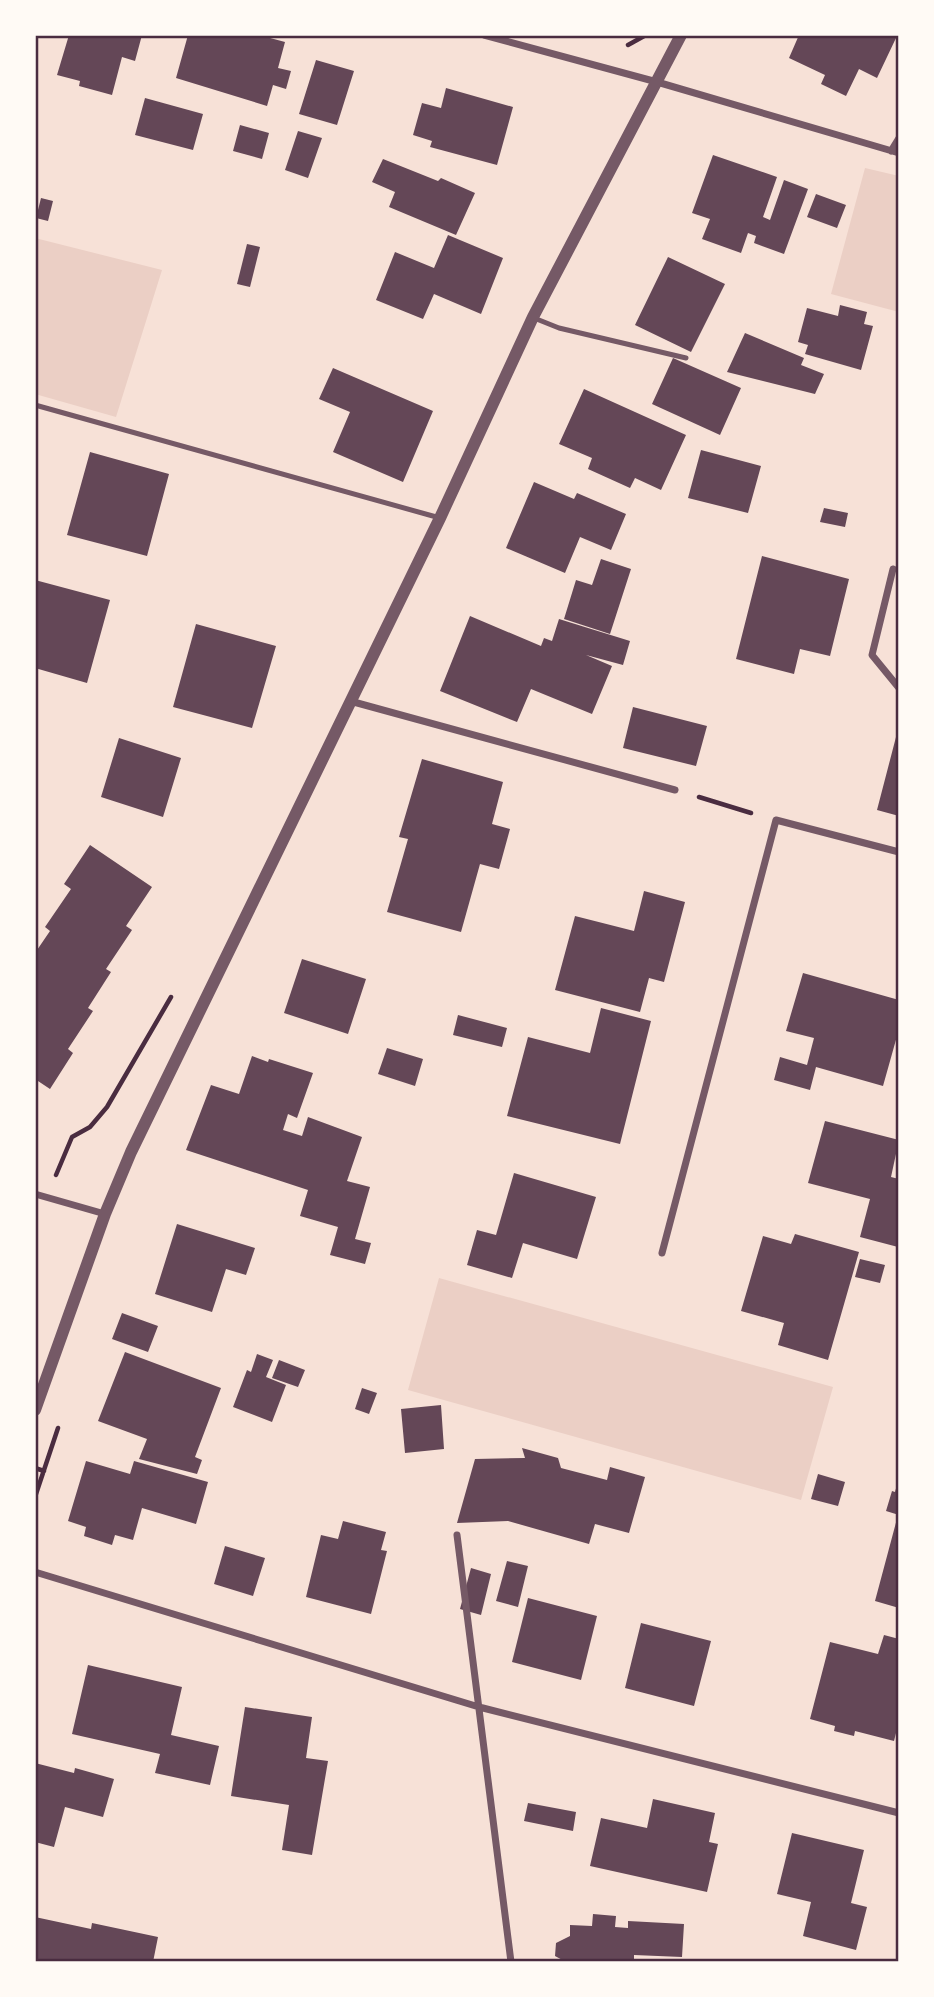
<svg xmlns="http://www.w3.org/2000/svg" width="934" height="1997" viewBox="0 0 934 1997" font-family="Georgia,serif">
  <rect width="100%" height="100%" fill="#f7e1d7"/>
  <path fill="#ebcfc5" d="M865,168L899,176V312L831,294Z
    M35,238L162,270L116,417L35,394Z
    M439,1278L833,1387L801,1500L408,1390Z"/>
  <path fill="#644757" d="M69,35H142L135,61L122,57L112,95L79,86L80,81L57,75Z
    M188,35H259L285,42L278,68L291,71L286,89L273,85L267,106L176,78Z
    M799,35H888L896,38L877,78L859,69L846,96L821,84L825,75L789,58Z
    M316,60L354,71L337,125L299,114Z
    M446,88L513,107L497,165L430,147L432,141L413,135L422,103L441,108Z
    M145,98L203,114L193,150L135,135Z
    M240,125L269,133L262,159L233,151Z
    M298,131L322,138L308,178L285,170Z
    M713,155L777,177L763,217L770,220L784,180L808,189L784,254L754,243L756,236L748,233L741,253L702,239L710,219L692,213Z
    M383,159L438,181L441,178L475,193L456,235L389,207L395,192L372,182Z
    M816,194L846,205L837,228L807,217Z
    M41,198L53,201L48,221L36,218Z
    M448,235L503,258L481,314L434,294L423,319L376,300L395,252L434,268Z
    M247,244L260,247L250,287L237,284Z
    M668,257L725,284L691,352L635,325Z
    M840,305L867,312L864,324L873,326L861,370L805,354L808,345L798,342L807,308L838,316Z
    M745,333L804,358L801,365L824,374L815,394L727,372Z
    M673,358L741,388L720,435L652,404Z
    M333,368L433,411L403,482L333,452L350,412L319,399Z
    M584,389L686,435L661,490L635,478L630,488L588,469L592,458L559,444Z
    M701,450L761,466L748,513L688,498Z
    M90,452L169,474L147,556L67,535Z
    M534,482L574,499L577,493L626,514L611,550L580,537L565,573L506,548Z
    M824,508L848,513L845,527L820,522Z
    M762,556L849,579L830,656L800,649L794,674L736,659Z
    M601,559L631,569L610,634L564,619L576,580L592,585Z
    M35,580L110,600L87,683L35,668Z
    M470,616L541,646L544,638L552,641L559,619L630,641L623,665L586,655L612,666L592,714L531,689L517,722L440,691Z
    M196,624L276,646L252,728L173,707Z
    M633,707L707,726L696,766L623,748Z
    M896,737L899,738V816L877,810Z
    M119,738L181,758L163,817L101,797Z
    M422,759L503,782L492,824L510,829L499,869L480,864L461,932L387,912L408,839L399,837Z
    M90,845L152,887L126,926L132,930L106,969L111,972L88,1008L93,1011L68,1049L73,1053L50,1089L35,1079V953L50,931L45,927L71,889L64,884Z
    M644,891L685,902L664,982L649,978L640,1012L555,990L575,916L634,931Z
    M302,959L366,979L348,1034L284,1013Z
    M803,973L899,1000V1029L883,1086L816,1067L810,1090L774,1080L780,1057L807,1065L814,1038L786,1031Z
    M601,1008L651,1021L620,1144L507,1116L528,1037L590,1053Z
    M458,1015L507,1028L502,1047L453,1035Z
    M387,1048L423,1059L415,1086L378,1074Z
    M252,1056L268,1062L269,1059L313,1073L297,1118L288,1114L283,1130L302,1136L308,1117L362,1137L347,1181L370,1187L355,1239L371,1243L365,1264L330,1255L338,1227L300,1216L308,1190L186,1150L211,1085L239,1094Z
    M825,1121L899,1140L891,1177L899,1179L898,1247L860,1237L870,1199L808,1183Z
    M514,1173L596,1197L577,1259L523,1243L512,1278L467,1265L477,1230L496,1235Z
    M177,1224L255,1248L246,1275L226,1269L212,1312L155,1294Z
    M795,1234L859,1252L828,1360L778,1345L784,1323L741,1311L763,1236L791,1244Z
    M860,1259L885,1265L880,1283L855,1277Z
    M122,1313L158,1326L148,1352L112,1339Z
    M125,1352L221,1388L195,1457L202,1460L197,1474L139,1459L147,1439L98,1421Z
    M257,1354L273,1360L266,1377L286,1385L272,1422L233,1407L247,1370L251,1372Z
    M279,1360L305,1370L298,1387L272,1378Z
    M362,1388L377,1393L369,1414L355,1409Z
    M441,1405L444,1449L405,1453L401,1409Z
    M522,1448L558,1458L561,1468L607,1480L610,1467L645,1477L629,1533L595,1524L589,1544L508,1521L457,1523L475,1459L525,1458Z
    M86,1461L130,1474L134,1461L208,1482L196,1524L142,1508L133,1540L115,1535L112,1545L84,1536L86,1527L68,1521Z
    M818,1474L845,1482L838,1506L811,1499Z
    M898,1481H899V1515L886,1511L892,1491L895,1492Z
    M898,1515H899V1608L875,1601Z
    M343,1521L386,1532L381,1550L387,1551L371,1614L306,1597L321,1535L338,1539Z
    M225,1546L265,1558L253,1596L214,1584Z
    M507,1561L528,1566L518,1607L496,1601Z
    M471,1568L491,1574L481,1615L460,1609Z
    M528,1598L597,1616L581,1680L512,1662Z
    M641,1623L711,1641L694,1706L625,1688Z
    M884,1635L899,1639V1721L894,1741L855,1731L854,1736L834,1731L835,1726L810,1719L830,1642L878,1654Z
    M88,1665L182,1687L171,1735L219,1746L210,1785L155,1773L160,1754L72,1734Z
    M245,1707L312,1717L306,1758L328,1761L312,1855L282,1850L289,1805L231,1796Z
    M35,1763L74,1773L75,1768L114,1779L103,1817L65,1807L54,1847L35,1842Z
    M653,1799L715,1813L709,1842L718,1844L707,1892L590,1866L601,1818L647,1828Z
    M528,1803L576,1812L573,1831L524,1821Z
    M792,1833L864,1850L851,1903L867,1907L856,1950L803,1936L811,1902L777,1894Z
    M593,1914L616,1916L615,1927L628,1928V1921L684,1924L682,1957L634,1955V1962H566L555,1956L556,1943L570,1936V1925L592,1926Z
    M35,1917L91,1929L92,1923L158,1937L153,1962L68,1961V1962H35Z"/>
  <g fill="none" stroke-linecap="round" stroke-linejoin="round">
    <path stroke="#4a2c40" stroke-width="4.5" d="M628,45L646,35
      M699,797L751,813
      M56,1175L72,1137L90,1127L107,1107L171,997
      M35,1468L44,1471
      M35,1497L58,1428"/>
    <path stroke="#755966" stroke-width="5" d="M534,318L559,328L686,358
      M35,405L440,518"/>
    <path stroke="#755966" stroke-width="7" d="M484,35L657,82L899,153
      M891,151L899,138
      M893,569L872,655L899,688
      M350,701L675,790
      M35,1194L105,1214
      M662,1253L776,820L899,852
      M457,1535L511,1962
      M35,1572L479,1707L899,1813"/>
    <path stroke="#755966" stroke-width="12" d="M35,1410L105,1214L131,1152L440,518L533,317L681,35"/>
  </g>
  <rect width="934" height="1997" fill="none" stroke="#fffaf5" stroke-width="74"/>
  <rect x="37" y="37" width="860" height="1923" fill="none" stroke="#4a2c40" stroke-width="2.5"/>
</svg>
